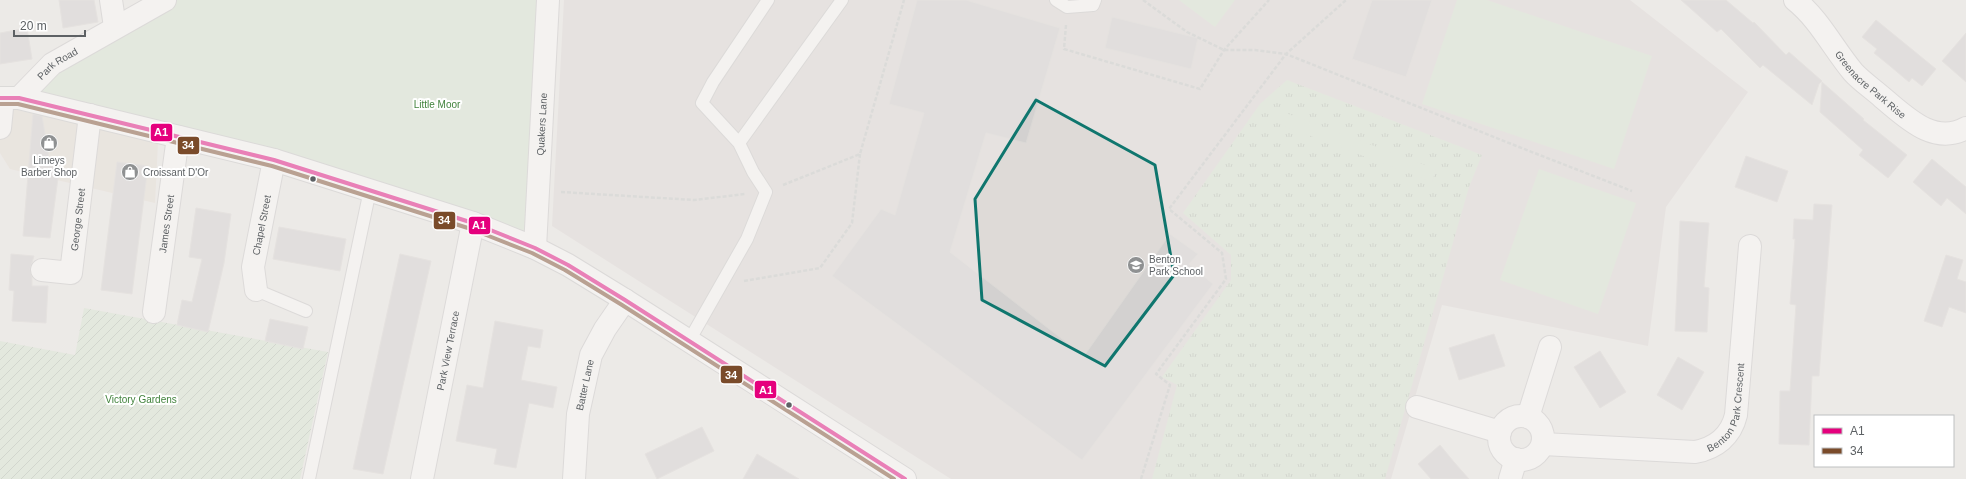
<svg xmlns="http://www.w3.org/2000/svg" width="1966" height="479" viewBox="0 0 1966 479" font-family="Arial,sans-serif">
  <defs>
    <pattern id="grass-tufts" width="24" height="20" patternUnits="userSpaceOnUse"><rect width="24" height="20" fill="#d8e6d3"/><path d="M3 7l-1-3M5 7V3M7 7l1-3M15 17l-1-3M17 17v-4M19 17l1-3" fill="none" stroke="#b2beaf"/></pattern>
    <pattern id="garden-furrows" width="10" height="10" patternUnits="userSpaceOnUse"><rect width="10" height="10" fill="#d8e6d3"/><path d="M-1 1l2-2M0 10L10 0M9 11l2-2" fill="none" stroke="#b2beaf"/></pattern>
  </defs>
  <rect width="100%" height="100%" fill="#eceae7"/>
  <path fill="#e5dfd5" d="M0,106L158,142L155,203L10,169L0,153Z"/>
  <path fill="#dedad7" d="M564,0H1630L1748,92L1666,207L1648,346L1442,305L1391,479H951L552,226Z"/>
  <path fill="url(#grass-tufts)" d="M1287,80L1482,155L1469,187L1385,479H1152L1177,385L1162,377L1231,280V255L1183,213L1260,104Z"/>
  <path fill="#d8e6d3" d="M165,0H548L535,248L274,160L19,98Z
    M1179,0H1235L1215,27Z
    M1457,0H1487L1652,56L1614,169L1422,104Z
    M1283,112L1436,169L1432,182L1279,124Z
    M1539,169L1636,203L1598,314L1500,280Z"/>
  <path fill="url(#garden-furrows)" d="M84,308L328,352L300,479H0V341L75,355Z"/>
  <path fill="#d3d1d0" stroke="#dbd9d6" d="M59,0H94L98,22L63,28Z
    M917,0H966L1060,28L1026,143L986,133L950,252L1084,356L1170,234L1198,254L1189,264L1213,284L1082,460L832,276L881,209L895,215L924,113L889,104Z
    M1372,0H1432L1406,77L1352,59Z
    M1681,0H1726L1753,23L1754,22L1786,55L1789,52L1822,81L1819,84L1812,105L1763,65L1760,68L1721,29L1717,32Z
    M1112,17L1198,38L1191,69L1105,48Z
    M1876,20L1936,69L1922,86L1912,78L1909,82L1890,66L1874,53L1877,49L1862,37Z
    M27,28L32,59L0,64V33Z
    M1966,33V82L1942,61Z
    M1822,82L1864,119L1863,120L1907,155L1888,178L1859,155L1863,150L1820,112Z
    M33,114L42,116L50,164L60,163L50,238L23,236Z
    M1746,156L1788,171L1777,202L1735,187Z
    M1932,159L1966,187V214L1947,198L1941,206L1913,182Z
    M117,162L148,166L132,294L101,290Z
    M1814,204L1832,205L1819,376H1812L1809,445L1779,444L1780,391H1790L1796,305L1790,304L1795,239H1793L1794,219L1813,220Z
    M196,208L231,214L224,263L208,332L177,325L182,300L192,302L202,259L189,257Z
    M1680,221L1709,223L1704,287L1709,288L1707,332L1675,331Z
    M279,227L346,239L340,271L273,259Z
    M11,254L34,256L30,269L32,277V286H48L46,323L12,321L14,291L9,290Z
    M400,254L431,261L383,474L353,469Z
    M1946,255L1963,260L1957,279L1966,282V313L1949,307L1942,327L1924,321Z
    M270,319L308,327L303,349L265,341Z
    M495,321L543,330L540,348L528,346L521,380L557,387L553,408L529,403L516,468L494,464L497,449L456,441L467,385L483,388Z
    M1494,334L1505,366L1459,380L1449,348Z
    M1600,351L1626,392L1600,408L1574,367Z
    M1678,357L1704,372L1682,410L1657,395Z
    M702,427L714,451L657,479L645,454Z
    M1440,445L1454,462L1469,479H1431L1418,464Z
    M757,454L767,460L799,479H743Z"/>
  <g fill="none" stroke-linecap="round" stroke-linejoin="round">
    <g stroke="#c8c8c7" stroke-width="14">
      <path id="lane" d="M1056,0L1067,7L1093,5L1095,0
        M739,143L842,0
        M256,290L306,311
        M689,341L747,239L766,192L753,172L739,143L702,103L713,82L768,0
        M309,479L370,190"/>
    </g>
    <g stroke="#c8c8c7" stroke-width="24">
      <g id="street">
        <path d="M111,0L115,27"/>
        <path id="s1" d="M1795,0C1819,19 1833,48 1853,72C1861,81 1873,89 1883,98C1906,117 1934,146 1966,128"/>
        <path id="s2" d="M19,98L52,64L165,0"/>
        <path d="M0,128L3,98"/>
        <path id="s3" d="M535,248L548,0"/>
        <path id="s4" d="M42,270L71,273L90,115"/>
        <path id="s5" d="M256,290L253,267L274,160"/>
        <path id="s6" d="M154,312L178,137"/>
        <path d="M1417,407L1500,432"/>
        <circle cx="1521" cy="438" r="22"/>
        <path d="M1528,417L1550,347"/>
        <path id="s7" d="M1543,444L1695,452C1716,448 1731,436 1736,415L1750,246"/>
        <path id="s8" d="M422,479L473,223"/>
        <path id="s9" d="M574,479L578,414L591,355L605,329L625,300"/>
        <path d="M1510,479L1516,459"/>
      </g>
    </g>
    <g stroke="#c6c7c6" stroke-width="24">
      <path id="secondary" d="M0,98H19L274,160L473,223L535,248L568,265L625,300L905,479"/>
    </g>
    <path stroke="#c6cac8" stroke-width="2.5" stroke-dasharray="4 2" stroke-linecap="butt" d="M1143,0L1187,32L1224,50H1255L1286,54L1519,147L1632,191
      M1066,25L1064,49L1200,89L1224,50L1269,0
      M783,185L860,154L904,0
      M561,192L694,200L745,194
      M744,281L820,268L852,223L860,154
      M1141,479L1170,385L1156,374L1226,279L1222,253L1169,209L1286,54L1346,0"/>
    <use href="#lane" stroke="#fcfcfb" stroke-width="12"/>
    <use href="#street" stroke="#fcfcfb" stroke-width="22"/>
    <use href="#secondary" stroke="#fcfcfb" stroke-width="22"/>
    <g stroke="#fff" stroke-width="7">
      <path id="bus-1" d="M0,98H19L274,160L473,223L535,248L568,265L625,300L905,479"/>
    </g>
    <g stroke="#fff" stroke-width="7">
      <path id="bus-2" d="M0,104H18L272,166L471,229L532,253L565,270L622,305L894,479"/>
    </g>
    <use href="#bus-1" stroke="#e5007d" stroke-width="4"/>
    <use href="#bus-2" stroke="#7a4b2a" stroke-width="4"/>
  </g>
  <path d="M0 0H1966V479H0ZM1036,100L1155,165L1174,275L1105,366L982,300L975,199Z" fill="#eceae7" fill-opacity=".55" fill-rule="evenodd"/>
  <path fill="none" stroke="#0f766e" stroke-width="3" stroke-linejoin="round" d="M1036,100L1155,165L1174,275L1105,366L982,300L975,199Z"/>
  <defs>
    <g id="shop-disc" transform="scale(0.9)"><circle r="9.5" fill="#8f9192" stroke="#fff"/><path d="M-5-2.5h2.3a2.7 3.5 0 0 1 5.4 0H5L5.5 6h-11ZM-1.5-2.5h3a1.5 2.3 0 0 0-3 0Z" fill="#fff"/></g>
    <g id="school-disc" transform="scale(0.9)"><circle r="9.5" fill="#8f9192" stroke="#fff"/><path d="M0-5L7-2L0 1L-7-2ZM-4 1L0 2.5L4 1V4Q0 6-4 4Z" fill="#fff"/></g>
  </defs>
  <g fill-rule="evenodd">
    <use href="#shop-disc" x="49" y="143"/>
    <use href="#shop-disc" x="130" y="172"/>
    <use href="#school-disc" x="1136" y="265"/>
  </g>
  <g fill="#5d6164" stroke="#fff" stroke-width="1.5">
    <circle cx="313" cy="179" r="3.5"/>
    <circle cx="789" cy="405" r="3.5"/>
  </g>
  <g text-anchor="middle" stroke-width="4" stroke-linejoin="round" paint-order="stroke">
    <g font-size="10" fill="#5d6164" stroke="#fff">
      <text dy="4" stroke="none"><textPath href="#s2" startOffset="52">Park Road</textPath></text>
      <text dy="4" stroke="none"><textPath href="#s1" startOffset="114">Greenacre Park Rise</textPath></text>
      <text dy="4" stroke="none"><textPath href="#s3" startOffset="124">Quakers Lane</textPath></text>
      <text dy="4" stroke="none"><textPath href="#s4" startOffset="83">George Street</textPath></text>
      <text dy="4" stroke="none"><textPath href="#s6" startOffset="89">James Street</textPath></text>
      <text dy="4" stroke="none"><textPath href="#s5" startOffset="66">Chapel Street</textPath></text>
      <text dy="4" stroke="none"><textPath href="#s8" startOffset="131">Park View Terrace</textPath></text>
      <text dy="4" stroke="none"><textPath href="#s9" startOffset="95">Batter Lane</textPath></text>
      <text dy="4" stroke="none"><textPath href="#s7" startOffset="214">Benton Park Crescent</textPath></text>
    </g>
    <g font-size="10" fill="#42833d" stroke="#fff">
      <text x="437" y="108">Little Moor</text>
      <text x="141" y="403">Victory Gardens</text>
    </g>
    <g font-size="10" fill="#5d6164" stroke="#fff" text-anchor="start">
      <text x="49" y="164" text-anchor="middle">Limeys<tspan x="49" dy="12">Barber Shop</tspan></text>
      <text x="143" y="176">Croissant D'Or</text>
      <text x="1149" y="263">Benton<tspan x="1149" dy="12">Park School</tspan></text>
    </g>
  </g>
  <g stroke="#fff" stroke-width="1.5">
    <rect x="150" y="123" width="23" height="19" rx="4" fill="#e5007d"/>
    <rect x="177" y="136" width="23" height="19" rx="4" fill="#7a4b2a"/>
    <rect x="433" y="211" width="23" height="19" rx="4" fill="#7a4b2a"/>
    <rect x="468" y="216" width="23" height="19" rx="4" fill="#e5007d"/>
    <rect x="720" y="365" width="23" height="19" rx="4" fill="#7a4b2a"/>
    <rect x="754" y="380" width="23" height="19" rx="4" fill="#e5007d"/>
  </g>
  <g font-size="11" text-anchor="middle" font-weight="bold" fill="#fff">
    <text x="161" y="136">A1</text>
    <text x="188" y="149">34</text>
    <text x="444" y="224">34</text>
    <text x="479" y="229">A1</text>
    <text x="731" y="379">34</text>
    <text x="766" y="394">A1</text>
  </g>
  <rect x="1814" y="415" width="140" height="52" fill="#ffffff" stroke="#bec0c1"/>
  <rect x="1822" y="428" width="20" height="6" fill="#e5007d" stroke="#bec0c1"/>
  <text x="1850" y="435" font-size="12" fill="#5d6164">A1</text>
  <rect x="1822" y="448" width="20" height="6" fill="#7a4b2a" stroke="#bec0c1"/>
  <text x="1850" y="455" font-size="12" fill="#5d6164">34</text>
  <path d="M14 30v6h71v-6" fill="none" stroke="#5d6164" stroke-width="2"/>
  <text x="20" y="30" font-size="12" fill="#5d6164" stroke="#ffffff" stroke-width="3" paint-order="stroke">20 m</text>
</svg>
